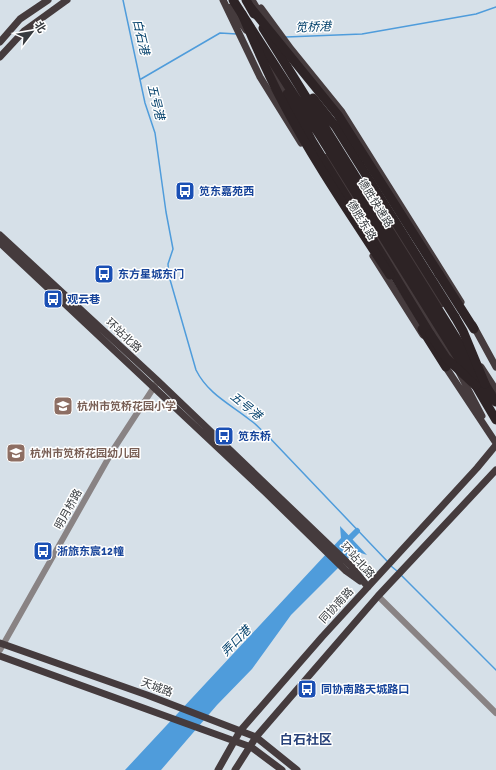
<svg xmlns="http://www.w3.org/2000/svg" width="496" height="770" viewBox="0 0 496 770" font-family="Signika,'Noto Sans SC',sans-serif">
  <rect width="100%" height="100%" fill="#d6e0e8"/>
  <path fill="#4f9cdb" d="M340,526L367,555L355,551L291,615L252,669L217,705L161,770H125L341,538Z"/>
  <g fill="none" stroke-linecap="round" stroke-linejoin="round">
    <path stroke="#4f9cdb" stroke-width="1.5" d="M123,0L145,103L155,133L166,212L173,249L168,264L169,276L196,370C208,394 230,404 250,420C256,424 261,430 266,434L387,561
      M286,37L362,34L476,14L496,7
      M141,79L220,33L237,34
      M391,566L397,571
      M401,575L496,670"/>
    <path stroke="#4f9cdb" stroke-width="6" d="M346,542L357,531"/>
    <path stroke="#898384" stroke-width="6" d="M378,596L496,713
      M0,650L113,450L158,381"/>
    <path stroke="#453b3d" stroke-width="7" d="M223,0L260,77L301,143
      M252,0L261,15
      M231,7L246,30
      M261,8L291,49L342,112L461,302
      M0,42L20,19L48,0
      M0,57L24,31L67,0
      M267,63L289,98
      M327,157L454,363
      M369,189L441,304
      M0,235L158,381L351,566L368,587
      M0,243L265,492L346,571L360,581
      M373,256L423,335
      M473,325L496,367
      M443,363L496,443
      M481,367L496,390
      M459,372L482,416
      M0,643L147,695L256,737L297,770
      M0,656L251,747L282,770
      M218,770L240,731L322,637L477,468L496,445
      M235,770L256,737L378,596L496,470"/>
    <path stroke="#2d2325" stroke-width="9" d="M233,0L319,134L476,386L496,420
      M246,0L254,14
      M263,28L496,402
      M287,94L312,141L362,222L430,334
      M313,98L336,127L455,317
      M439,274L474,329
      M422,329L446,367"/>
    <path stroke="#2d2325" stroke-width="9" d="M251,8L338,115L439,274
      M242,14C254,42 266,70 280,97C312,159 352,217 390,275
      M455,317L463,331L485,384
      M430,334L446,358L476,386"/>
  </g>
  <defs>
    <g id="bus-square" transform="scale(1)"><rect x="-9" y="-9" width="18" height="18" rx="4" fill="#1a4fb4" stroke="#fff"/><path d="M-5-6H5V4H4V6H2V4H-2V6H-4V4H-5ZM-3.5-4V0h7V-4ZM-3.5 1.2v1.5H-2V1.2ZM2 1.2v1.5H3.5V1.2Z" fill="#fff"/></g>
    <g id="school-square" transform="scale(1)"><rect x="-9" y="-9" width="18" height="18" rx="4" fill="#8d6e63" stroke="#fff"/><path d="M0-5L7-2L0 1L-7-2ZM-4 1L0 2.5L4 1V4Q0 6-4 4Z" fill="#fff"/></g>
  </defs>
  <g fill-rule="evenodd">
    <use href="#bus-square" x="185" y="191"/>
    <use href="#bus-square" x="104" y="274"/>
    <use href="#bus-square" x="53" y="299"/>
    <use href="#school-square" x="63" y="406"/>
    <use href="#bus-square" x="224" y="436"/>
    <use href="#school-square" x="16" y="453"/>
    <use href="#bus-square" x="43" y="551"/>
    <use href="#bus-square" x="307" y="689"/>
  </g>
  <g text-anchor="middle" stroke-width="3" stroke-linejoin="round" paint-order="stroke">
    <g font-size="11" font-weight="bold" fill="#164399" stroke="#fff" text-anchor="start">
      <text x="199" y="195">笕东嘉苑西</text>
      <text x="118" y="278">东方星城东门</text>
      <text x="67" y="303">观云巷</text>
      <text x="238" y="440">笕东桥</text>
      <text x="57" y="555">浙旅东宸12幢</text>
      <text x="321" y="693">同协南路天城路口</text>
    </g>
    <g font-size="11" fill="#373b3f" stroke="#fff">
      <text transform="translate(376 203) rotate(58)" y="4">德胜快速路</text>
      <text transform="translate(362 220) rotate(58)" y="4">德胜东路</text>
      <text transform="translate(124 335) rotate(43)" y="4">环站北路</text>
      <text transform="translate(68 509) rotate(-61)" y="4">明月桥路</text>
      <text transform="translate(358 560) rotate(48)" y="4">环站北路</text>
      <text transform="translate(336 605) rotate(-47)" y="4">同协南路</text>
      <text transform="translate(157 687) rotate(20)" y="4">天城路</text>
    </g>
    <g font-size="11" font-weight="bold" fill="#785e54" stroke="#fff" text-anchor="start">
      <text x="77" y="410">杭州市笕桥花园小学</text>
      <text x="30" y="457">杭州市笕桥花园幼儿园</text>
    </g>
    <g font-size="12" font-style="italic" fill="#05426c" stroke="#fff">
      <text transform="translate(313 27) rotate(-2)" y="4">笕桥港</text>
      <text transform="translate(141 37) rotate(77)" y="4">白石港</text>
      <text transform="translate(156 102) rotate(76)" y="4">五号港</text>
      <text transform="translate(246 406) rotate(39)" y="4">五号港</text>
      <text transform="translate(236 641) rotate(-46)" y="4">弄口港</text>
    </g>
    <g font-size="13" font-weight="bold" fill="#29427a" stroke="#fff">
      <text x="306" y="744">白石社区</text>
    </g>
  </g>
  <g transform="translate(32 32) rotate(59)" stroke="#ffffff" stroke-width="3" paint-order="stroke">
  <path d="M0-3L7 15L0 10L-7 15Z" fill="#373b3f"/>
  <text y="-6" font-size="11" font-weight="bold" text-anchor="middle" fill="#373b3f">北</text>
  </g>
</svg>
